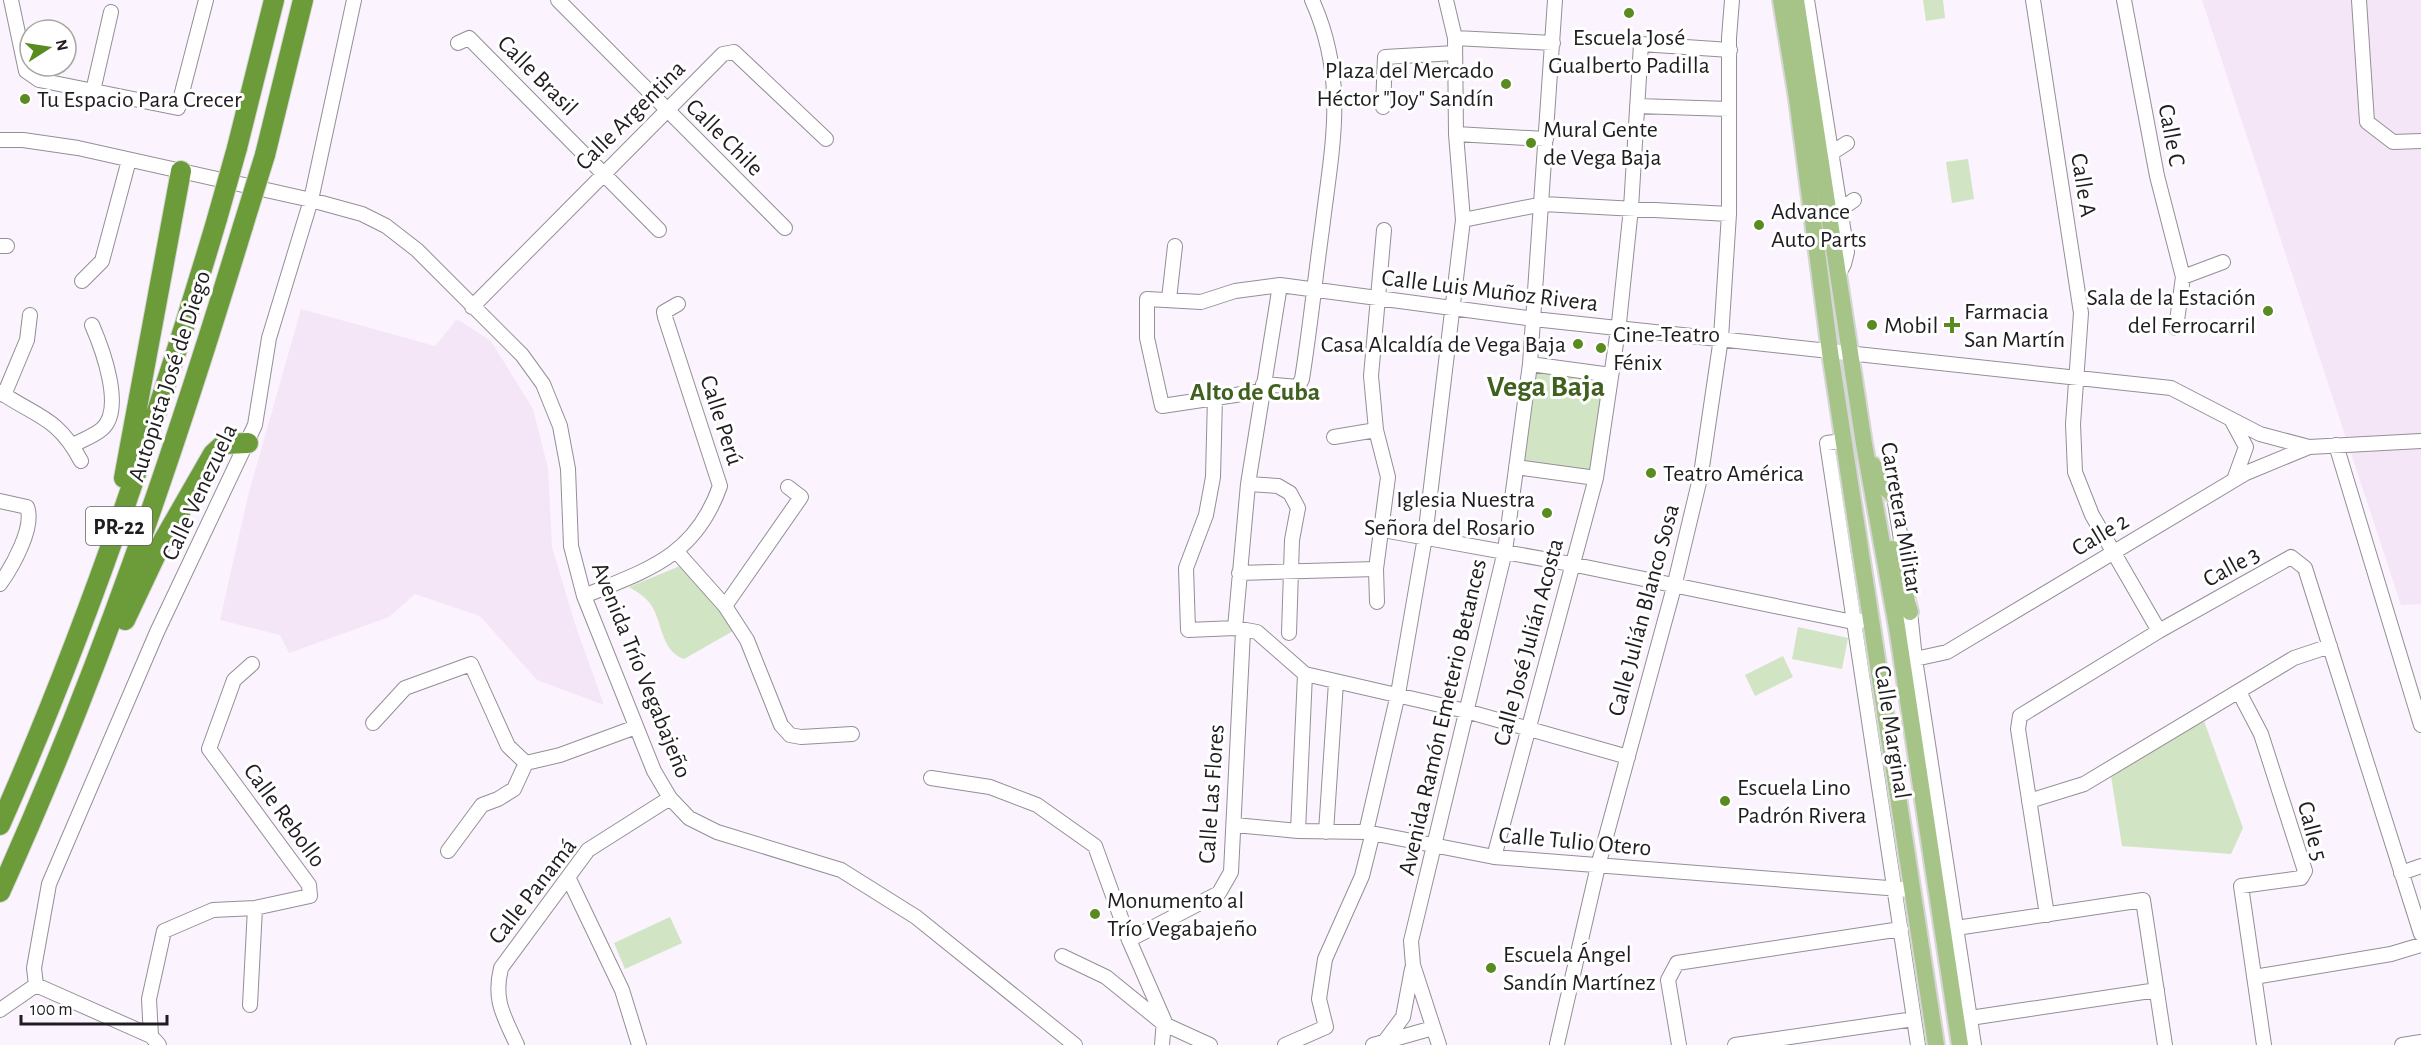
<svg xmlns="http://www.w3.org/2000/svg" width="2421" height="1045" viewBox="0 0 2421 1045" font-family="'Alegreya Sans',sans-serif">
  <rect width="100%" height="100%" fill="#fbf3fd"/>
  <path fill="#f4e6f6" d="M2202,0H2421V604L2401,605Z
    M301,309L435,346L457,319L491,341L533,409L548,468L552,547L575,624L604,705L537,680L480,616L415,594L389,617L289,653L280,635L220,620L248,496Z"/>
  <path fill="#d1e4c3" d="M1923,0H1943L1945,18L1926,21Z
    M1968,159L1974,199L1952,203L1946,162Z
    M1532,367L1605,378L1591,476L1518,465Z
    M680,566L722,613L733,631L684,659C663,652 662,626 654,610C649,599 639,593 629,587Z
    M1798,627L1848,638L1842,669L1792,659Z
    M1783,656L1793,677L1755,696L1745,675Z
    M2204,721L2243,828L2231,854L2122,846L2111,776Z
    M670,917L682,943L625,969L614,943Z"/>
  <g fill="none" stroke-linecap="round" stroke-linejoin="round">
    <g stroke="#958e96" stroke-width="16">
      <path id="minor" d="M11,0L26,71L39,80L178,108L206,0
        M558,0L785,228
        M1807,0L1847,252L1844,264L1839,273
        M2033,0L2081,313L2073,424L2075,472L2092,515L2159,631
        M2124,0L2157,176L2183,277L2176,328
        M2359,0L2367,122L2393,142L2421,141
        M1455,38L1553,43
        M458,43L469,38L659,230
        M93,91L111,12
        M1637,106L1729,109
        M1383,107L1385,57L1455,53
        M1456,134L1546,139
        M0,140H23L78,148L311,200L362,214L386,226L417,250L522,355L543,384L560,426L568,469L571,546L584,596L654,771L670,798L689,818L717,832L841,870L916,917L1075,1045
        M1830,154L1847,143
        M1840,210L1854,200
        M1463,220L1543,204L1729,214
        M0,246H7
        M2183,277L2223,262
        M82,281L102,261L129,160
        M1169,299L1175,246
        M472,307L723,54L734,52L826,139
        M1530,364L1611,375
        M1263,384L1298,387L1302,379C1310,329 1315,279 1322,229C1332,146 1348,80 1312,0
        M1262,391L1162,406L1147,338V299L1201,302L1235,291L1280,285L1534,319L2171,388L2260,434L2309,447L2421,441
        M0,392C37,417 58,417 81,461
        M4,395L27,340L30,315
        M1215,397L1213,477L1206,515L1186,568L1188,630L1235,628L1257,632L1305,674L1466,711L1628,757
        M2231,419L2246,447L2234,480
        M1334,437L1376,430
        M1843,441L1827,443L1918,1045
        M73,445C82,440 94,436 102,429C125,409 102,348 92,325
        M2336,445L2421,725
        M1516,467L1596,478
        M1248,484L1278,486L1290,493L1298,508L1292,540L1289,633
        M1894,496L1906,571
        M0,501L27,507C35,527 12,567 0,584
        M1383,530L1571,564L1853,622L1861,621
        M677,552L725,606L747,640L781,725L790,735L801,737L852,734
        M1239,573L1376,569
        M584,596C647,570 695,557 720,486L665,317L664,312L678,304
        M1377,602L1376,569L1388,477L1376,430L1371,376L1384,230
        M1909,602L1915,659L1974,1045
        M725,606L801,497L788,487
        M1235,628L1248,484L1280,285
        M1915,659L1947,652L2246,473L2309,447
        M2239,692L2261,734L2305,871L2301,878L2241,886L2264,1045
        M373,723L405,688L471,664L508,746L526,763L560,755L636,727
        M931,778L990,787L1037,805L1095,846L1129,940L1164,1020L1162,1045
        M2029,801L2084,784L2294,658L2330,646
        M1235,825L1298,831L1366,832L1494,857L1913,890
        M1298,831L1305,674
        M1326,832L1336,682
        M1366,832L1398,694L1425,537L1463,220L1456,134L1455,38L1446,0
        M448,851L482,805L498,799L514,789L526,763
        M1494,857L1596,478L1619,323L1631,208L1641,44L1730,50
        M2401,873L2421,866
        M568,877L622,990L639,1045
        M2047,915L2018,729L2020,716L2159,631L2291,557L2305,568L2421,934
        M1956,928L2143,900L2165,1045
        M1129,940L1219,893L1231,872L1243,631
        M1062,956L1106,977L1164,1024L1210,1045
        M2254,977L2391,954L2421,945
        M36,985L34,968L49,884L157,632L255,425L269,338L311,200L354,0
        M36,985L151,1036L159,1045
        M250,1005L255,908
        M0,1010L36,985
        M1970,1018L2157,990
        M151,1036L149,999L164,931L213,910L255,908L310,896L309,885L209,749L234,680L252,664
        M1385,1041L1403,1017L1412,969
        M1557,1044L1598,866L1674,587L1701,474L1721,338L1729,214V38L1732,0
        M517,1045C504,1016 493,1001 501,968L588,850L670,798
        M1285,1045L1326,1027L1319,999L1325,959L1362,876L1372,836
        M1373,1045L1433,1028
        M1439,1045L1413,965L1411,941L1505,551L1530,364L1555,0
        M1679,1045L1668,980L1677,963L1901,929
        M1735,1045L1914,1019
        M2402,1045L2421,1042"/>
    </g>
    <g stroke="#d7d6d7" stroke-width="20">
      <path id="major" d="M1781,0L1797,98L1830,352L1936,1045
        M1796,0L1864,444L1897,627L1960,1045
        M1873,465L1885,487L1894,496
        M1893,549L1910,612"/>
    </g>
    <g stroke="#d7d6d7" stroke-width="22">
      <path id="highway" d="M237,148L274,0
        M265,155L303,0
        M124,478L181,171
        M125,620L159,548L213,454L224,444L248,443
        M0,825C87,629 156,425 217,219
        M0,892C98,676 174,453 243,226"/>
    </g>
    <use href="#minor" stroke="#fff" stroke-width="14"/>
    <use href="#major" stroke="#a6c488" stroke-width="16"/>
    <use href="#highway" stroke="#6b9c39" stroke-width="20"/>
    <g stroke="#d7d6d7" stroke-width="22" stroke-linecap="butt">
      <path id="highway-bridge" d="M217,219L237,148
        M243,226L265,155"/>
    </g>
    <use href="#highway-bridge" stroke="#6b9c39" stroke-width="20"/>
  </g>
  <g fill="#598b21" stroke="#fff" stroke-width="2">
    <circle cx="1629" cy="13" r="6"/>
    <circle cx="1506" cy="84" r="6"/>
    <circle cx="25" cy="99" r="6"/>
    <circle cx="1531" cy="143" r="6"/>
    <circle cx="1759" cy="225" r="6"/>
    <circle cx="2268" cy="311" r="6"/>
    <circle cx="1872" cy="325" r="6"/>
    <path d="M1949 316h6v6h6v6h-6v6h-6v-6h-6v-6h6z"/>
    <circle cx="1578" cy="344" r="6"/>
    <circle cx="1601" cy="348" r="6"/>
    <circle cx="1651" cy="473" r="6"/>
    <circle cx="1547" cy="513" r="6"/>
    <circle cx="1725" cy="801" r="6"/>
    <circle cx="1095" cy="914" r="6"/>
    <circle cx="1491" cy="968" r="6"/>
  </g>
  <g text-anchor="middle" stroke-width="6" stroke-linejoin="round" paint-order="stroke">
    <rect fill="#fff" stroke="#636163" stroke-width="1.5" x="86" y="507" width="66" height="38" rx="4.5"/>
    <g font-size="22" font-weight="bold" fill="#201d20">
      <text x="119" y="534">PR-22</text>
    </g>
    <g font-size="24" fill="#201d20" stroke="#fff" text-anchor="start">
      <text x="1629" y="45" text-anchor="middle">Escuela José<tspan x="1629" dy="28">Gualberto Padilla</tspan></text>
      <text x="1494" y="78" text-anchor="end">Plaza del Mercado<tspan x="1494" dy="28">Héctor "Joy" Sandín</tspan></text>
      <text x="37" y="107">Tu Espacio Para Crecer</text>
      <text x="1543" y="137">Mural Gente<tspan x="1543" dy="28">de Vega Baja</tspan></text>
      <text x="1771" y="219">Advance<tspan x="1771" dy="28">Auto Parts</tspan></text>
      <text x="2256" y="305" text-anchor="end">Sala de la Estación<tspan x="2256" dy="28">del Ferrocarril</tspan></text>
      <text x="1964" y="319">Farmacia<tspan x="1964" dy="28">San Martín</tspan></text>
      <text x="1884" y="333">Mobil</text>
      <text x="1613" y="342">Cine-Teatro<tspan x="1613" dy="28">Fénix</tspan></text>
      <text x="1566" y="352" text-anchor="end">Casa Alcaldía de Vega Baja</text>
      <text x="1663" y="481">Teatro América</text>
      <text x="1535" y="507" text-anchor="end">Iglesia Nuestra<tspan x="1535" dy="28">Señora del Rosario</tspan></text>
      <text x="1737" y="795">Escuela Lino<tspan x="1737" dy="28">Padrón Rivera</tspan></text>
      <text x="1107" y="908">Monumento al<tspan x="1107" dy="28">Trío Vegabajeño</tspan></text>
      <text x="1503" y="962">Escuela Ángel<tspan x="1503" dy="28">Sandín Martínez</tspan></text>
    </g>
    <g font-size="24" fill="#201d20" stroke="#fff">
      <text transform="translate(538 75) rotate(45)" y="8">Calle Brasil</text>
      <text transform="translate(630 115) rotate(-45)" y="8">Calle Argentina</text>
      <text transform="translate(2172 135) rotate(79)" y="8">Calle C</text>
      <text transform="translate(725 137) rotate(45)" y="8">Calle Chile</text>
      <text transform="translate(2084 185) rotate(81)" y="8">Calle A</text>
      <text transform="translate(1490 290) rotate(7)" y="8">Calle Luis Muñoz Rivera</text>
      <text transform="translate(169 376) rotate(-72)" y="8">Autopista José de Diego</text>
      <text transform="translate(722 420) rotate(72)" y="8">Calle Perú</text>
      <text transform="translate(199 492) rotate(-65)" y="8">Calle Venezuela</text>
      <text transform="translate(1902 518) rotate(80)" y="8">Carretera Militar</text>
      <text transform="translate(2100 534) rotate(-31)" y="8">Calle 2</text>
      <text transform="translate(2231 566) rotate(-29)" y="8">Calle 3</text>
      <text transform="translate(1643 610) rotate(-75)" y="8">Calle Julián Blanco Sosa</text>
      <text transform="translate(1528 642) rotate(-75)" y="8">Calle José Julián Acosta</text>
      <text transform="translate(642 670) rotate(68)" y="8">Avenida Trío Vegabajeño</text>
      <text transform="translate(1442 717) rotate(-77)" y="8">Avenida Ramón Emeterio Betances</text>
      <text transform="translate(1893 732) rotate(81)" y="8">Calle Marginal</text>
      <text transform="translate(1211 794) rotate(-86)" y="8">Calle Las Flores</text>
      <text transform="translate(285 815) rotate(54)" y="8">Calle Rebollo</text>
      <text transform="translate(2313 831) rotate(75)" y="8">Calle 5</text>
      <text transform="translate(1575 841) rotate(5)" y="8">Calle Tulio Otero</text>
      <text transform="translate(532 891) rotate(-52)" y="8">Calle Panamá</text>
    </g>
    <g font-size="26" font-weight="bold" fill="#40601f" stroke="#fff">
      <text x="1255" y="400">Alto de Cuba</text>
    </g>
    <g font-size="30" font-weight="bold" fill="#40601f" stroke="#fff">
      <text x="1546" y="396">Vega Baja</text>
    </g>
  </g>
  <g transform="translate(48 48) rotate(78)"><circle r="28" fill="#ffffff" stroke="#a6a5a6" stroke-width="1.5"/>
  <path d="M0-4.5L10 22L0 15L-10 22Z" fill="#598b21"/>
  <text y="-9" font-size="16" font-weight="bold" text-anchor="middle" fill="#201d20">N</text>
  </g>
  <path d="M21 1015v9h146v-9" fill="none" stroke="#201d20" stroke-width="3"/>
  <text x="30" y="1015" font-size="18" fill="#201d20" stroke="#ffffff" stroke-width="4.5" paint-order="stroke">100 m</text>
</svg>
